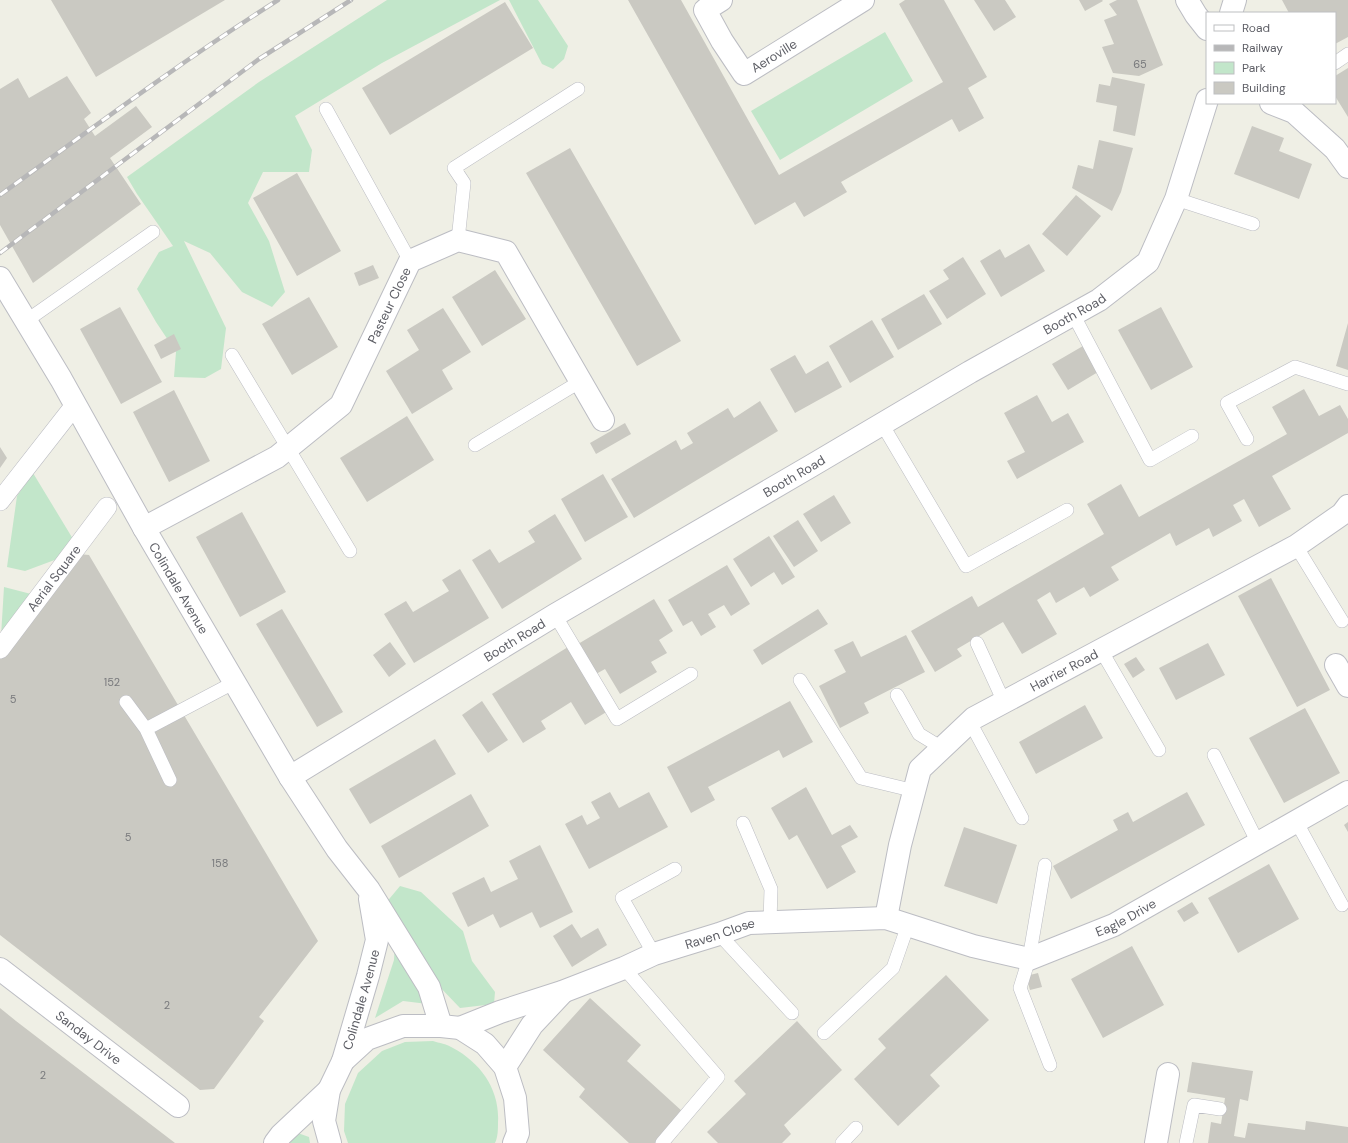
<svg xmlns="http://www.w3.org/2000/svg" width="1348" height="1143" viewBox="0 0 1348 1143" font-family="'DM Sans',sans-serif">
  <rect width="100%" height="100%" fill="#efefe5"/>
  <path fill="#c2e6ca" d="M387,0H500L382,63L295,116L312,150L309,172H263L248,203L269,241L285,292L272,307L242,292L210,253L184,241L226,328L221,369L205,378L174,377L176,352L156,322L137,289L159,252L173,246L137,194L127,177L259,82Z
    M509,0H538L568,46L564,59L553,69L542,64Z
    M885,32L913,81L780,160L751,111Z
    M33,473L73,539L60,558L25,571L7,567L17,496Z
    M4,587L31,594L1,636Z
    M400,886L421,892L463,931L472,961L495,992L494,1004L460,1008L437,984L385,904Z
    M395,942L436,1005L403,1001L375,1018L394,960Z
    M433,1041C439,1043 447,1044 453,1048C481,1063 500,1090 498,1122C498,1129 498,1137 495,1143H348L344,1131L345,1104L358,1073L382,1051L405,1042Z
    M292,1131L309,1137L310,1143H283Z"/>
  <path fill="#cac9c2" d="M51,0H225L96,77Z
    M628,0H681L779,175L943,82L899,4L905,0H944L987,77L968,88L984,118L959,132L952,119L841,182L847,192L804,217L795,202L755,225Z
    M974,0H1005L1016,17L994,31Z
    M1079,0H1102L1103,1L1085,11Z
    M1117,0H1137L1163,65L1139,76L1113,73L1102,47L1114,44L1104,20L1117,15L1109,4Z
    M1282,0H1348V37L1335,44V13H1289Z
    M505,2L533,48L390,135L362,88Z
    M1348,68V117L1335,96V76Z
    M67,76L91,113L84,119L95,136L136,106L152,127L110,158L141,204L33,283L0,225V89L18,78L29,98Z
    M1112,77L1145,84L1135,136L1113,131L1117,106L1096,102L1099,84L1110,86Z
    M1252,126L1284,138L1279,151L1312,164L1299,199L1234,174Z
    M1099,140L1133,148L1121,192L1112,211L1072,188L1078,165L1093,169Z
    M570,148L681,341L637,366L526,173Z
    M297,173L341,251L297,276L253,198Z
    M1076,195L1101,216L1067,256L1042,234Z
    M1029,244L1045,271L1001,297L980,261L1000,249L1005,258Z
    M963,257L986,294L947,319L929,291L949,279L943,270Z
    M373,265L379,278L359,286L354,273Z
    M495,270L526,319L482,346L452,297Z
    M924,294L942,324L898,350L881,319Z
    M309,297L338,347L292,375L262,324Z
    M120,307L162,382L121,404L80,329Z
    M1161,307L1193,367L1151,390L1118,330Z
    M443,308L471,352L442,370L453,389L412,414L386,371L419,350L407,330Z
    M872,320L894,357L850,383L829,346Z
    M1348,323V370L1336,366Z
    M174,334L181,349L161,359L154,345Z
    M1083,346L1098,372L1068,390L1052,364Z
    M795,355L806,374L828,361L842,387L795,413L770,369Z
    M1304,389L1319,416L1340,405L1348,419V433L1272,476L1291,509L1259,527L1244,499L1233,505L1242,521L1213,537L1209,528L1176,546L1170,533L1111,567L1119,580L1090,597L1084,587L1056,603L1050,592L1037,600L1057,634L1022,654L1003,622L957,649L962,656L935,672L911,631L972,596L978,607L1104,534L1087,504L1121,484L1139,517L1287,434L1272,407Z
    M174,390L210,461L169,482L133,412Z
    M1037,395L1052,422L1068,413L1084,442L1017,479L1007,461L1025,452L1004,413Z
    M760,401L778,431L634,518L611,479L676,440L681,450L693,443L687,433L728,408L734,418Z
    M407,416L434,460L367,502L340,458Z
    M625,423L631,434L596,454L590,443Z
    M0,447L7,458L0,468Z
    M603,474L628,517L585,542L561,499Z
    M834,495L851,523L821,542L803,514Z
    M242,512L286,592L240,617L196,537Z
    M555,514L582,559L502,609L472,560L490,549L499,563L535,542L528,531Z
    M798,520L818,551L794,567L773,536Z
    M769,536L795,577L782,585L774,572L751,587L733,559Z
    M79,554L89,555L318,941L259,1017L264,1021L214,1089L200,1090L0,935V657Z
    M727,565L750,604L731,616L724,605L708,614L716,627L701,636L692,621L683,626L668,600Z
    M460,569L489,618L414,663L384,614L406,601L413,612L449,591L442,580Z
    M1271,578L1330,690L1297,707L1238,596Z
    M654,599L673,631L659,640L667,653L651,662L657,672L620,694L605,669L596,674L578,644Z
    M282,609L343,712L317,727L256,624Z
    M818,609L828,624L762,665L753,650Z
    M906,635L925,672L864,703L869,713L840,728L819,686L846,672L834,650L853,641L861,657Z
    M390,642L406,664L389,677L373,655Z
    M1208,643L1225,675L1176,700L1159,668Z
    M568,647L608,711L585,725L571,702L541,721L546,729L523,743L492,694Z
    M1136,657L1145,670L1133,678L1124,664Z
    M482,701L508,740L488,753L462,715Z
    M790,701L813,742L783,758L779,750L708,787L715,800L691,813L667,767Z
    M1085,705L1103,738L1036,774L1019,742Z
    M1305,708L1340,773L1284,803L1249,738Z
    M435,739L456,774L370,824L349,789Z
    M806,787L832,835L850,825L858,837L841,846L856,872L827,889L797,835L789,840L771,808Z
    M610,792L619,808L649,792L668,827L589,869L565,824L582,815L587,825L600,818L591,802Z
    M1187,792L1205,825L1071,899L1053,866L1118,830L1113,820L1128,812L1133,822Z
    M471,794L489,826L399,878L381,846Z
    M1348,822V832L1344,825Z
    M964,827L1017,845L997,904L944,886Z
    M540,845L573,912L540,928L532,912L500,928L493,914L468,927L452,893L484,877L491,892L518,879L509,861Z
    M1269,864L1299,919L1238,953L1208,898Z
    M1192,902L1199,913L1184,922L1177,911Z
    M572,924L581,938L598,928L607,945L572,967L553,936Z
    M1132,946L1164,1005L1103,1038L1071,979Z
    M1038,973L1042,987L1030,990L1026,976Z
    M946,975L989,1020L930,1075L940,1086L898,1126L854,1079L886,1048L878,1039Z
    M590,998L641,1045L627,1061L683,1112L655,1143H629L579,1097L585,1089L543,1050Z
    M0,1008L16,1021L175,1143H0Z
    M797,1021L842,1070L784,1125L791,1134L782,1143H718L707,1132L746,1094L734,1081Z
    M1192,1062L1253,1071L1248,1101L1240,1099L1234,1136L1245,1138L1248,1123L1305,1130L1306,1121L1348,1127V1143H1208L1211,1122L1221,1124L1225,1098L1187,1092Z"/>
  <g fill="none" stroke-linecap="round" stroke-linejoin="round">
    <g stroke="#bcbdc3" stroke-width="14">
      <path id="service" d="M1335,63L1348,54
        M326,109L410,261
        M1176,199L1253,224
        M458,240L464,183L454,168L578,89
        M1073,314L1150,460L1192,436
        M26,321L153,232
        M232,355L350,551
        M882,424L966,566L1067,510
        M1247,439L1227,403L1295,367L1348,384
        M475,445L581,381
        M1296,546L1342,621
        M555,615L617,719L691,674
        M977,643L1004,702
        M1101,650L1159,750
        M800,680L861,778L915,791
        M897,695L919,734L942,748
        M126,702L146,729L170,780
        M970,722L1022,818
        M146,729L235,682
        M1214,755L1258,843
        M1296,821L1342,905
        M743,823L771,889L770,922
        M1045,865L1029,959L1020,988L1050,1065
        M719,934L792,1013
        M654,954L622,898L675,869
        M624,968L718,1077L662,1143
        M824,1033L893,968L908,925
        M842,1143L856,1128
        M1186,1143L1194,1105L1220,1109"/>
    </g>
    <g stroke="#bcbdc3" stroke-width="20">
      <g id="pedestrian">
        <path d="M0,501L75,405"/>
        <path id="s1" d="M0,649L107,507"/>
      </g>
    </g>
    <g stroke="#bcbdc3" stroke-width="24">
      <g id="minor">
        <path id="s2" d="M721,0L705,10L722,41L744,74L863,0"/>
        <path d="M1187,0L1196,15L1207,29"/>
        <path d="M1271,103L1294,112L1335,149L1348,167"/>
        <path id="s3" d="M144,528L277,457L341,405L410,261L458,240L506,252L603,420"/>
        <path d="M1336,665L1348,686"/>
        <path id="s4" d="M886,918L900,845L920,769L974,718L1296,546L1342,514L1348,506"/>
        <path id="s5" d="M0,969L178,1106"/>
        <path id="s6" d="M460,1028L500,1012L562,992L624,968L654,954L719,934L749,923L886,918L973,946L1029,959L1114,925L1348,792"/>
        <path d="M505,1067L532,1025L562,993"/>
        <path d="M1156,1143L1168,1074"/>
      </g>
    </g>
    <g stroke="#bcbdc3" stroke-width="24">
      <g id="tertiary">
        <path d="M1231,13L1235,0"/>
        <path id="s7" d="M0,278L61,379L144,528L290,777L337,849L369,890L429,987L441,1026"/>
        <path id="s8" d="M290,777L555,615L811,466L970,372L1099,300L1148,262L1176,199L1207,100"/>
        <path id="s9" d="M343,1061L368,976L377,940L370,899"/>
        <path d="M275,1143L281,1135L329,1090"/>
        <path d="M330,1143L324,1121L329,1090L343,1061L367,1039L403,1026H441L460,1028L485,1044L505,1067L515,1098L518,1133L514,1143"/>
      </g>
    </g>
    <use href="#service" stroke="#fff" stroke-width="13"/>
    <use href="#pedestrian" stroke="#fff" stroke-width="19"/>
    <use href="#minor" stroke="#fff" stroke-width="22"/>
    <use href="#tertiary" stroke="#fff" stroke-width="22"/>
    <g stroke="#b7b7b8" stroke-width="4.5">
      <path id="rail" d="M0,195C91,129 182,61 278,0
        M0,253L259,59L351,0"/>
    </g>
    <use href="#rail" stroke="#fff" stroke-width="3" stroke-dasharray="9" stroke-linecap="butt"/>
  </g>
  <g text-anchor="middle" stroke-width="3.5" stroke-linejoin="round" paint-order="stroke">
    <g font-size="11" fill="#78797c">
      <text x="1140" y="68">65</text>
      <text x="112" y="686">152</text>
      <text x="13" y="703">5</text>
      <text x="128" y="841">5</text>
      <text x="220" y="867">158</text>
      <text x="167" y="1009">2</text>
      <text x="43" y="1079">2</text>
    </g>
    <g font-size="13" fill="#5d5e65" stroke="#fff">
      <text dy="5" stroke="none"><textPath href="#s2" startOffset="129">Aeroville</textPath></text>
      <text dy="5" stroke="none"><textPath href="#s3" startOffset="344">Pasteur Close</textPath></text>
      <text dy="5" stroke="none"><textPath href="#s8" startOffset="911">Booth Road</textPath></text>
      <text dy="5" stroke="none"><textPath href="#s8" startOffset="587">Booth Road</textPath></text>
      <text dy="5" stroke="none"><textPath href="#s1" startOffset="89">Aerial Square</textPath></text>
      <text dy="5" stroke="none"><textPath href="#s7" startOffset="358">Colindale Avenue</textPath></text>
      <text dy="5" stroke="none"><textPath href="#s8" startOffset="263">Booth Road</textPath></text>
      <text dy="5" stroke="none"><textPath href="#s4" startOffset="329">Harrier Road</textPath></text>
      <text dy="5" stroke="none"><textPath href="#s6" startOffset="699">Eagle Drive</textPath></text>
      <text dy="5" stroke="none"><textPath href="#s6" startOffset="277">Raven Close</textPath></text>
      <text dy="5" stroke="none"><textPath href="#s9" startOffset="64">Colindale Avenue</textPath></text>
      <text dy="5" stroke="none"><textPath href="#s5" startOffset="112">Sanday Drive</textPath></text>
    </g>
  </g>
  <rect x="1206" y="12" width="130" height="92" fill="#ffffff" stroke="#bebfc1"/>
  <rect x="1214" y="25" width="20" height="6" fill="#ffffff" stroke="#bebfc1"/>
  <text x="1242" y="32" font-size="12" fill="#5d5e65">Road</text>
  <rect x="1214" y="45" width="20" height="6" fill="#b7b7b8" stroke="#bebfc1"/>
  <text x="1242" y="52" font-size="12" fill="#5d5e65">Railway</text>
  <rect x="1214" y="62" width="20" height="12" fill="#c2e6ca" stroke="#bebfc1"/>
  <text x="1242" y="72" font-size="12" fill="#5d5e65">Park</text>
  <rect x="1214" y="82" width="20" height="12" fill="#cac9c2" stroke="#bebfc1"/>
  <text x="1242" y="92" font-size="12" fill="#5d5e65">Building</text>
</svg>
